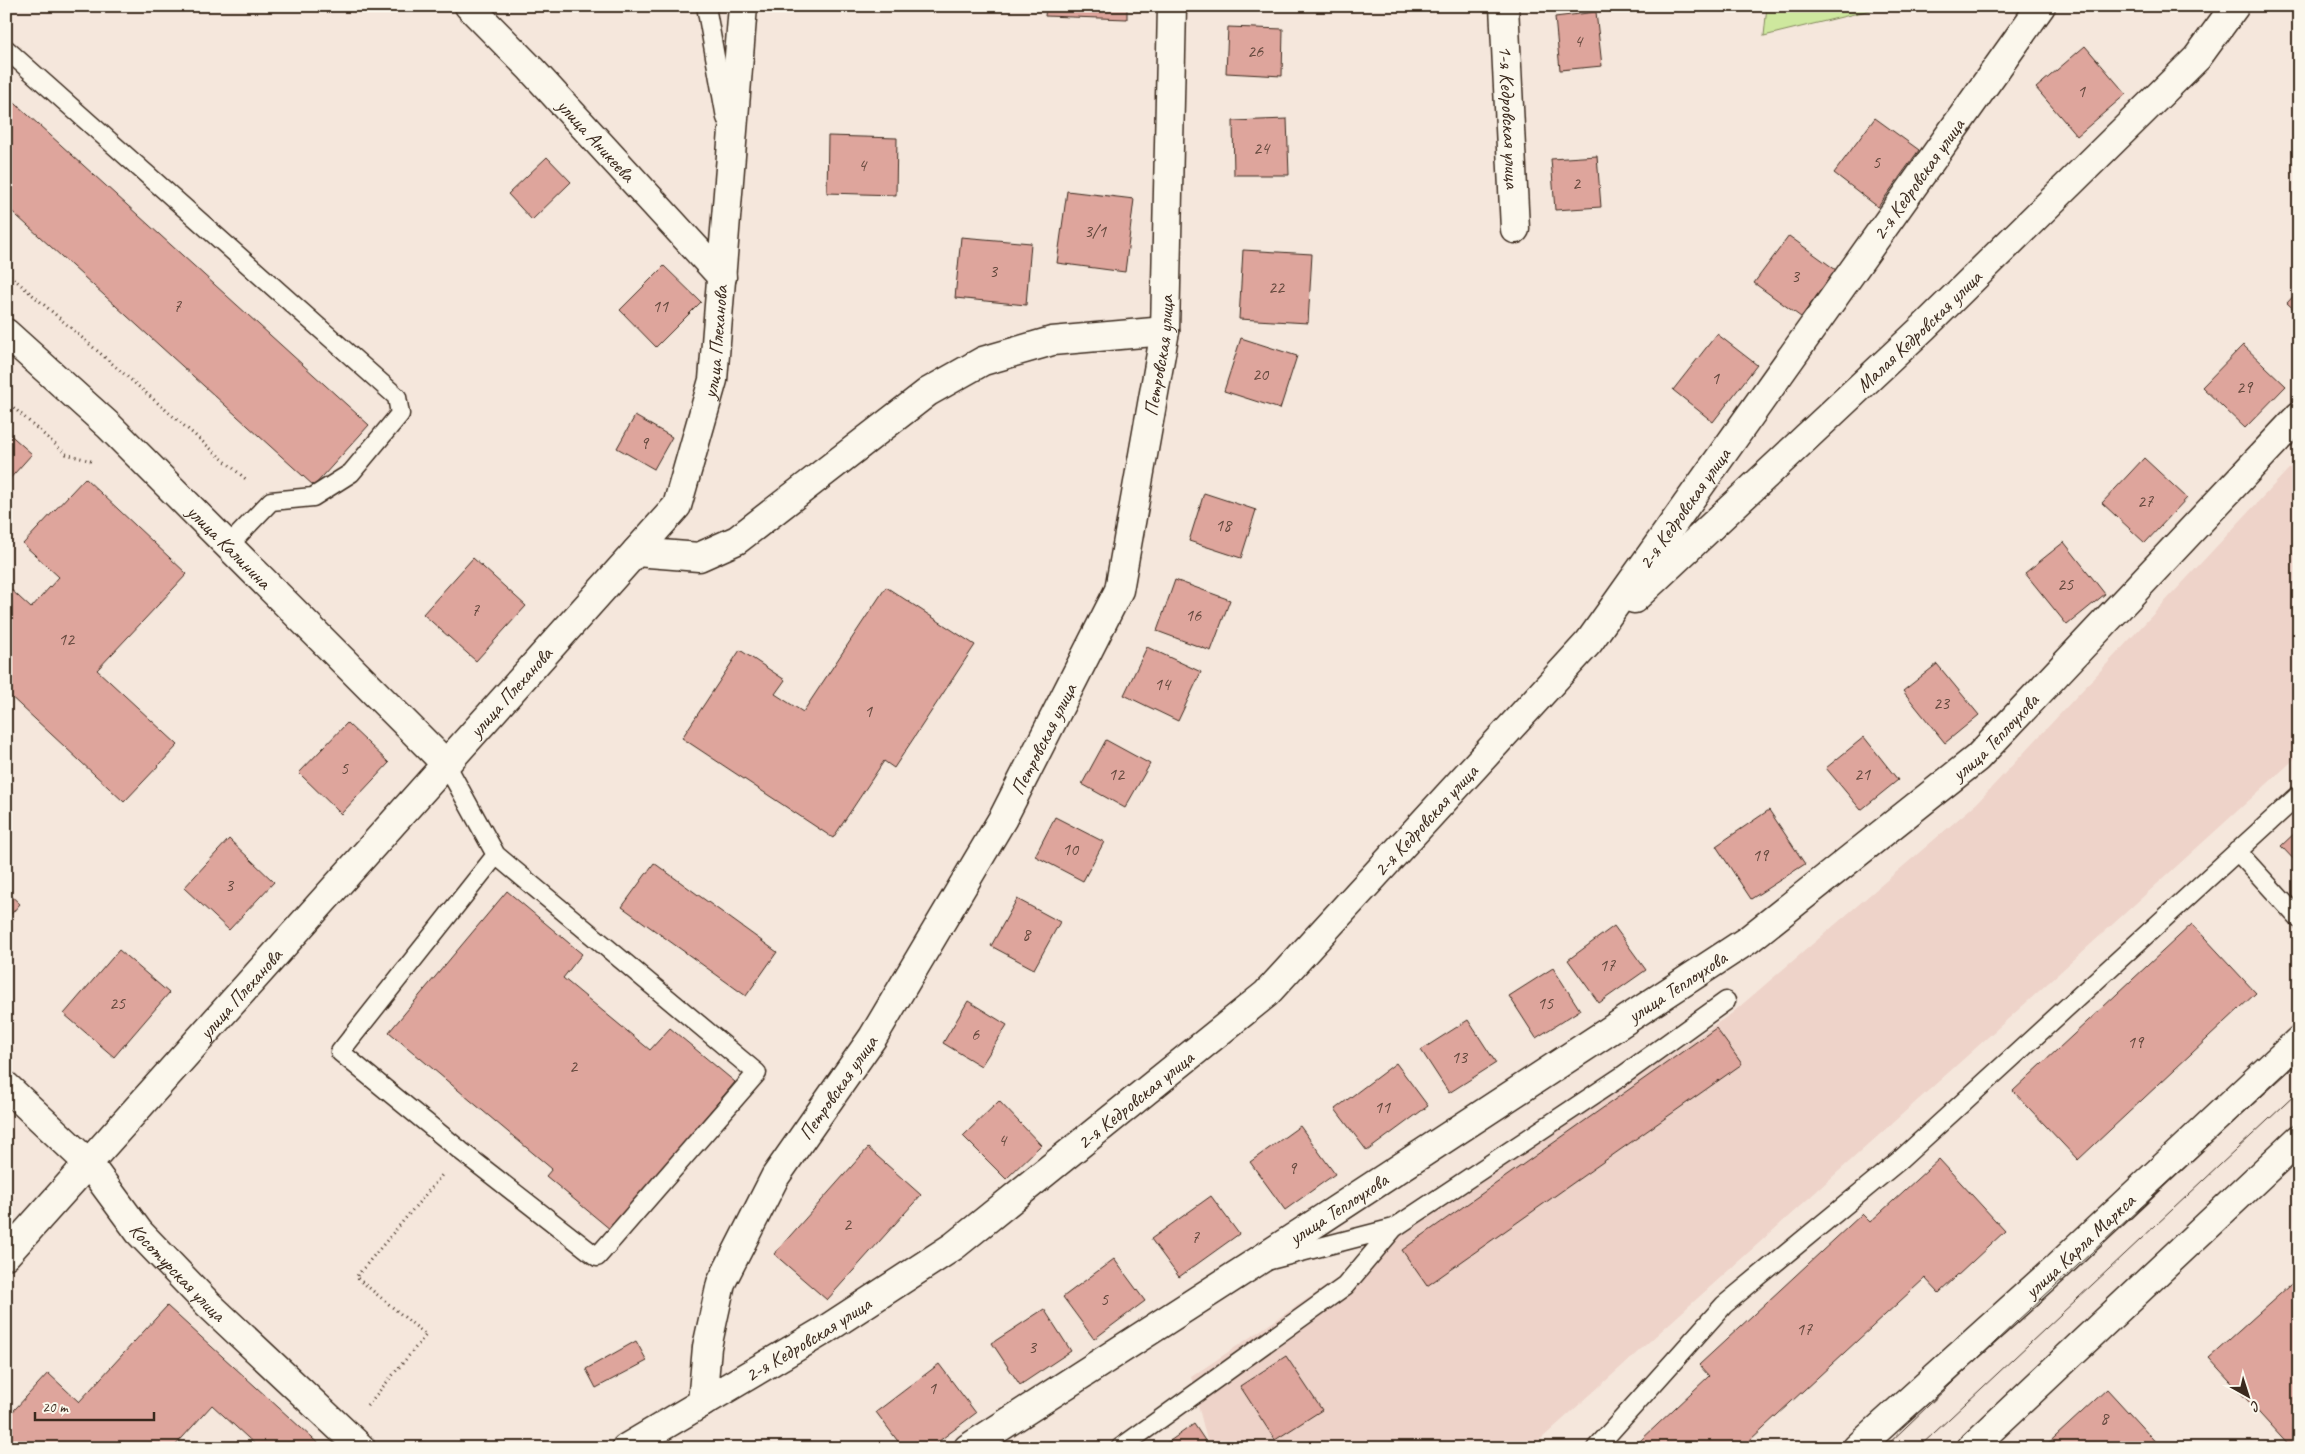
<svg xmlns="http://www.w3.org/2000/svg" width="2305" height="1454" viewBox="0 0 2305 1454" font-family="Caveat,sans-serif">
  <rect width="100%" height="100%" fill="#f5e7dc"/>
  <filter id="ink" filterUnits="userSpaceOnUse"><feTurbulence type="fractalNoise" baseFrequency=".02" numOctaves="2"/><feDisplacementMap in="SourceGraphic" scale="10" xChannelSelector="R" yChannelSelector="G"/><feConvolveMatrix kernelMatrix="1 2 1 2 8 2 1 2 1" color-interpolation-filters="sRGB"/></filter>
  <g filter="url(#ink)">
    <path fill="#eed3c9" d="M2299,458V755L2058,974L1531,1448H1209L1191,1377L1731,1014L1977,803Z"/>
    <path fill="#cee89e" stroke="#84895e" d="M1767,6H1887L1764,36Z"/>
    <path fill="#dea59c" stroke="#3b2a1e" d="M1046,6H1127V19L1045,16Z
      M1596,12L1602,66L1560,70L1555,17Z
      M1228,27L1283,29L1282,76L1226,73Z
      M2085,46L2126,94L2077,136L2036,88Z
      M6,95L369,425L314,486L6,206Z
      M1875,118L1919,150L1878,207L1834,173Z
      M1287,119L1289,175H1234L1233,121Z
      M828,136L897,138L896,195L827,193Z
      M1597,156L1601,207L1555,210L1551,159Z
      M547,157L571,182L532,220L508,194Z
      M1067,191L1134,199L1125,272L1057,263Z
      M1789,236L1836,270L1801,317L1754,283Z
      M961,237L1031,243L1026,305L955,298Z
      M1243,250L1312,254L1308,323L1239,319Z
      M664,266L701,302L656,347L620,310Z
      M2299,290V314L2287,303Z
      M1717,334L1757,365L1713,422L1673,390Z
      M1241,338L1297,356L1280,409L1224,391Z
      M2243,345L2286,386L2245,428L2202,387Z
      M635,416L672,437L654,469L617,448Z
      M6,431L32,454L6,483Z
      M2144,458L2187,498L2145,543L2102,503Z
      M85,478L187,574L97,670L178,745L124,802L6,692V585L31,608L59,577L23,544Z
      M1204,493L1256,510L1241,558L1189,541Z
      M2064,542L2105,594L2067,625L2025,573Z
      M473,558L526,606L476,661L423,614Z
      M1175,580L1230,600L1211,651L1157,631Z
      M886,587L975,645L894,768L884,761L833,838L682,738L740,650L785,680L775,694L803,712Z
      M1147,647L1201,672L1178,721L1124,695Z
      M1937,664L1979,715L1945,743L1903,691Z
      M347,723L389,763L341,814L299,773Z
      M1864,737L1898,780L1861,810L1826,768Z
      M1106,740L1150,764L1125,808L1082,784Z
      M1769,810L1805,864L1751,899L1716,846Z
      M1055,817L1104,842L1083,881L1035,856Z
      M2299,829V865L2281,846Z
      M229,839L274,882L229,930L184,888Z
      M654,863L777,952L746,996L622,907Z
      M6,891L20,904L6,920Z
      M507,891L582,954L563,978L650,1050L670,1028L735,1082L611,1230L546,1176L552,1169L389,1032Z
      M1017,899L1060,922L1034,969L991,946Z
      M2192,924L2256,993L2078,1160L2013,1091Z
      M1614,926L1646,970L1599,1003L1568,960Z
      M119,950L169,993L114,1057L64,1014Z
      M1553,968L1580,1010L1536,1038L1509,996Z
      M968,1001L1007,1025L981,1066L943,1043Z
      M1468,1020L1496,1063L1449,1093L1421,1050Z
      M1716,1028L1742,1064L1427,1286L1402,1250Z
      M1396,1063L1428,1106L1367,1151L1335,1109Z
      M999,1101L1041,1145L1006,1179L963,1136Z
      M1300,1126L1335,1174L1285,1210L1250,1162Z
      M868,1148L921,1195L827,1300L774,1254Z
      M1939,1159L2005,1231L1939,1293L1925,1278L1750,1440L1757,1448H1646L1640,1441L1709,1376L1699,1365L1862,1214L1870,1222Z
      M1211,1196L1239,1234L1179,1277L1151,1239Z
      M1114,1259L1145,1301L1094,1339L1063,1297Z
      M2299,1277V1448H2291L2209,1358Z
      M167,1306L323,1448H259L212,1405L173,1448L6,1447V1419L48,1373L79,1402Z
      M1044,1309L1071,1351L1020,1385L992,1343Z
      M636,1341L647,1361L596,1388L586,1369Z
      M1286,1356L1322,1410L1275,1440L1240,1386Z
      M939,1364L976,1413L930,1448H903L876,1412Z
      M2107,1389L2161,1448H2043Z
      M1194,1424L1210,1448H1160Z"/>
    <g fill="none" stroke-linecap="round" stroke-linejoin="round">
      <g stroke="#3b2a1e" stroke-width="21">
        <path id="lane" d="M706,6L726,118
          M6,49L397,397L400,414L351,473L313,497L271,501L228,546
          M446,764L496,855L757,1073L597,1257L461,1151L340,1052L496,855
          M2237,851L2299,919
          M1270,1260L1394,1228L1622,1076L1726,1001
          M1120,1448L1345,1286L1394,1228
          M1596,1448L1724,1305L1900,1160L2299,795"/>
      </g>
      <g stroke="#3b2a1e" stroke-width="31">
        <g id="street">
          <path id="s1" d="M469,6L531,69L722,277"/>
          <path id="s2" d="M1504,6L1515,229"/>
          <path id="s3" d="M6,333L109,426L446,764"/>
          <path d="M636,552L699,557L737,540L928,392L983,361L1052,341L1165,331"/>
          <path id="s4" d="M1634,599L1924,327L2197,58L2235,6"/>
          <path id="s5" d="M6,1086L89,1164L139,1232L208,1304L361,1448"/>
          <path id="s6" d="M6,1255L677,506L713,380L743,6"/>
          <path id="s7" d="M702,1403L707,1347L721,1283L775,1177L873,1037L1003,818L1119,590L1165,331L1172,6"/>
          <path id="s8" d="M626,1448L825,1330L954,1246L1266,994L1589,642L2041,6"/>
          <path id="s9" d="M968,1448L1255,1263L1748,940L1977,758L2299,416"/>
        </g>
      </g>
      <g stroke="#3b2a1e" stroke-width="31">
        <g id="secondary">
          <path id="s10" d="M1857,1448L2054,1270L2299,1040"/>
          <path d="M1971,1448L2299,1139"/>
        </g>
      </g>
      <path stroke="#3b2a1e" stroke-width="3" stroke-dasharray="1 4" stroke-linecap="butt" d="M6,272L248,481
        M6,401L66,454L91,461
        M367,1406L426,1335L356,1277L442,1175"/>
      <use href="#lane" stroke="#fbf7ec" stroke-width="18"/>
      <use href="#street" stroke="#fbf7ec" stroke-width="28"/>
      <use href="#secondary" stroke="#fbf7ec" stroke-width="28"/>
      <path stroke="#3b2a1e" stroke-width="1" d="M1884,1448L2017,1321L2299,1062
        M1918,1448L2299,1091"/>
    </g>
  </g>
  <g text-anchor="middle" stroke-width="5" stroke-linejoin="round" paint-order="stroke">
    <g font-size="18" fill="#64493e">
      <text x="1578" y="47">4</text>
      <text x="1255" y="57">26</text>
      <text x="2081" y="97">1</text>
      <text x="1261" y="154">24</text>
      <text x="1876" y="168">5</text>
      <text x="862" y="171">4</text>
      <text x="1576" y="189">2</text>
      <text x="1095" y="237">3/1</text>
      <text x="993" y="277">3</text>
      <text x="1795" y="282">3</text>
      <text x="1276" y="293">22</text>
      <text x="177" y="312">7</text>
      <text x="660" y="312">11</text>
      <text x="1260" y="380">20</text>
      <text x="1715" y="384">1</text>
      <text x="2244" y="393">29</text>
      <text x="644" y="449">9</text>
      <text x="2145" y="507">27</text>
      <text x="1223" y="531">18</text>
      <text x="2065" y="590">25</text>
      <text x="475" y="616">7</text>
      <text x="1193" y="621">16</text>
      <text x="66" y="645">12</text>
      <text x="1162" y="690">14</text>
      <text x="1941" y="709">23</text>
      <text x="868" y="717">1</text>
      <text x="344" y="774">5</text>
      <text x="1116" y="780">12</text>
      <text x="1862" y="780">21</text>
      <text x="1070" y="855">10</text>
      <text x="1760" y="861">19</text>
      <text x="229" y="891">3</text>
      <text x="1026" y="940">8</text>
      <text x="1607" y="971">17</text>
      <text x="117" y="1009">25</text>
      <text x="1545" y="1009">15</text>
      <text x="975" y="1040">6</text>
      <text x="2135" y="1048">19</text>
      <text x="1459" y="1063">13</text>
      <text x="573" y="1072">2</text>
      <text x="1382" y="1113">11</text>
      <text x="1002" y="1146">4</text>
      <text x="1292" y="1174">9</text>
      <text x="847" y="1230">2</text>
      <text x="1195" y="1243">7</text>
      <text x="1104" y="1305">5</text>
      <text x="1804" y="1335">17</text>
      <text x="1032" y="1353">3</text>
      <text x="932" y="1394">1</text>
      <text x="2104" y="1424">8</text>
    </g>
    <g font-size="20" fill="#3b2a1e" stroke="#fbf7ec">
      <text dy="7" stroke="none"><textPath href="#s2" startOffset="111">1-я Кедровская улица</textPath></text>
      <text dy="7" stroke="none"><textPath href="#s1" startOffset="185">улица Аникеева</textPath></text>
      <text dy="7" stroke="none"><textPath href="#s8" startOffset="1832">2-я Кедровская улица</textPath></text>
      <text dy="7" stroke="none"><textPath href="#s4" startOffset="391">Малая Кедровская улица</textPath></text>
      <text dy="7" stroke="none"><textPath href="#s6" startOffset="1175">улица Плеханова</textPath></text>
      <text dy="7" stroke="none"><textPath href="#s7" startOffset="1160">Петровская улица</textPath></text>
      <text dy="7" stroke="none"><textPath href="#s8" startOffset="1428">2-я Кедровская улица</textPath></text>
      <text dy="7" stroke="none"><textPath href="#s3" startOffset="309">улица Калинина</textPath></text>
      <text dy="7" stroke="none"><textPath href="#s6" startOffset="756">улица Плеханова</textPath></text>
      <text dy="7" stroke="none"><textPath href="#s9" startOffset="1251">улица Теплоухова</textPath></text>
      <text dy="7" stroke="none"><textPath href="#s7" startOffset="755">Петровская улица</textPath></text>
      <text dy="7" stroke="none"><textPath href="#s8" startOffset="1022">2-я Кедровская улица</textPath></text>
      <text dy="7" stroke="none"><textPath href="#s9" startOffset="846">улица Теплоухова</textPath></text>
      <text dy="7" stroke="none"><textPath href="#s6" startOffset="351">улица Плеханова</textPath></text>
      <text dy="7" stroke="none"><textPath href="#s7" startOffset="350">Петровская улица</textPath></text>
      <text dy="7" stroke="none"><textPath href="#s8" startOffset="618">2-я Кедровская улица</textPath></text>
      <text dy="7" stroke="none"><textPath href="#s9" startOffset="441">улица Теплоухова</textPath></text>
      <text dy="7" stroke="none"><textPath href="#s10" startOffset="301">улица Карла Маркса</textPath></text>
      <text dy="7" stroke="none"><textPath href="#s5" startOffset="254">Косотурская улица</textPath></text>
      <text dy="7" stroke="none"><textPath href="#s8" startOffset="212">2-я Кедровская улица</textPath></text>
    </g>
  </g>
  <rect width="2305" height="1454" fill="none" stroke="#fbf7ec" stroke-width="25"/>
  <rect x="12" y="12" width="2280" height="1429" fill="none" stroke="#3b2a1e" stroke-width="2" filter="url(#ink)"/>
  <g transform="translate(2248 1396) rotate(141)" stroke="#fbf7ec" stroke-width="4" paint-order="stroke">
  <path d="M0-4L9 19L0 12L-9 19Z" fill="#3b2a1e"/>
  <text y="-8" font-size="14" font-weight="bold" text-anchor="middle" fill="#3b2a1e">С</text>
  </g>
  <path d="M35 1412v8h119v-8" fill="none" stroke="#3b2a1e" stroke-width="2.5"/>
  <text x="42" y="1412" font-size="15" fill="#3b2a1e" stroke="#fbf7ec" stroke-width="4" paint-order="stroke">20 m</text>
</svg>
